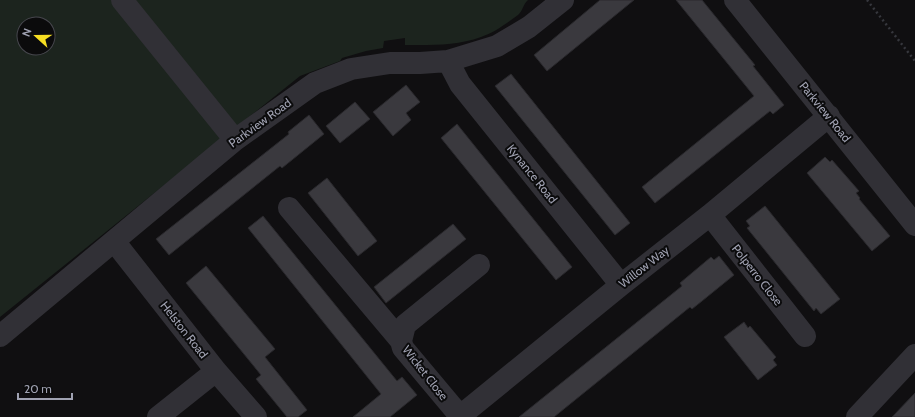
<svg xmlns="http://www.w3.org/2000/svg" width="915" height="417" viewBox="0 0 915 417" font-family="Cabin,sans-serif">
  <rect width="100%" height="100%" fill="#100f11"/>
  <path fill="#1c241e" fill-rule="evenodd" d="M0,0H528C523,4 523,11 518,15C507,23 494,33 481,37C457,46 431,45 405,45V38L384,41L383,48L366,51L342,58L340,61L300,76L0,317ZM24,24H48V48H24Z"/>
  <path fill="#3a393e" stroke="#2a292d" d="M600,0H634L547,71L534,55Z
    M676,0H702L755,65L753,66L784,105L773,114L770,111L655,203L642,187L754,96Z
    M511,74L630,223L615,235L495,86Z
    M406,85L420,102L406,113L411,120L393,136L373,112Z
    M355,102L370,119L340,143L326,126Z
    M309,115L324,134L282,168L280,166L169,255L156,239L289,134L288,132Z
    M457,124L572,267L556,280L441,138Z
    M825,157L830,162L832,160L859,191L856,193L860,198L859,199L890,236L872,251L807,173Z
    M327,178L377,241L358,256L308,193Z
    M765,206L840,299L821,314L816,308L814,311L747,228L750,226L746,221Z
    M263,216L397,381L402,377L417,395L390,417H353L381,394L248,228Z
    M453,224L466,239L386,303L374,287Z
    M719,256L734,275L702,301L692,309L690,307L554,417H519L682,286L680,283L711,257L714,260Z
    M206,266L275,349L265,357L307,410L298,417H287L256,379L261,375L186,283Z
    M744,322L748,328L750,326L776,357L773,360L777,365L758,380L724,337Z
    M915,393V417H892Z"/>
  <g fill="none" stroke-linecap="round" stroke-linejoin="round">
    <path stroke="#36373d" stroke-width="2.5" stroke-dasharray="2 3" stroke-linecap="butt" d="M867,0L915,61"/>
    <path stroke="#313036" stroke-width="22" d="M122,0L235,140
      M735,0L915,225
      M448,61L460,84L621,285
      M289,208L401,341
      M710,215L805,336
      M114,241L216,371L256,417
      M0,336L235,140L315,83L351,69L390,63H420L448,61L497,46L529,27L563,0
      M460,416L403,348L401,341L405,325L479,265
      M158,417L216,371
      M459,417L621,285L710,215L829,116
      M857,417L915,355"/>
  </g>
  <g text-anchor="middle" stroke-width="4" stroke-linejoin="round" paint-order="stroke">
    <g font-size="12" fill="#a0a2b2" stroke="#0b0b0c">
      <text transform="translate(825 112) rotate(51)" y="4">Parkview Road</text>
      <text transform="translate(260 123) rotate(-36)" y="4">Parkview Road</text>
      <text transform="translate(532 174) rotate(51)" y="4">Kynance Road</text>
      <text transform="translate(644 267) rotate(-38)" y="4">Willow Way</text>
      <text transform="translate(757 275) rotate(52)" y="4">Polperro Close</text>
      <text transform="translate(184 330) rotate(52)" y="4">Helston Road</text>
      <text transform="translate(425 373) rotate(52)" y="4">Wicket Close</text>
    </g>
  </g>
  <g transform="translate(36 36) rotate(291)"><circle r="19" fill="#0b0b0c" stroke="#47474e"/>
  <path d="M0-3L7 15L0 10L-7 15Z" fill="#f6de22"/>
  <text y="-6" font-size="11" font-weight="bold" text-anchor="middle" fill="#a0a2b2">N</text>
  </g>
  <path d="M18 393v6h54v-6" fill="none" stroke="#a0a2b2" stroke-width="2"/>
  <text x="24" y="393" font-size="12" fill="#a0a2b2" stroke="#0b0b0c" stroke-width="3" paint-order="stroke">20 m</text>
</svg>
